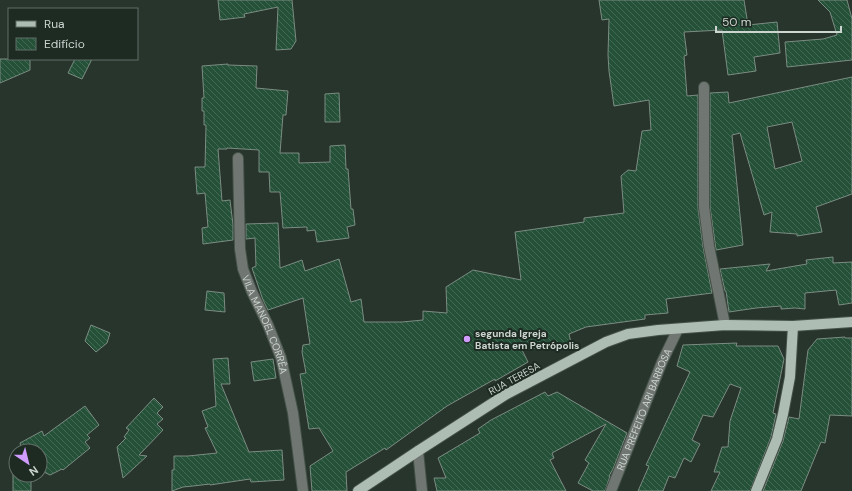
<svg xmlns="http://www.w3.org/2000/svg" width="852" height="491" viewBox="0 0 852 491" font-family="'DM Sans',sans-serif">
  <defs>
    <pattern id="building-back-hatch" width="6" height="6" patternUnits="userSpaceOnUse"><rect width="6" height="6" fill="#245138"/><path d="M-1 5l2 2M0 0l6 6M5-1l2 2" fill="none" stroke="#436954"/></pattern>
  </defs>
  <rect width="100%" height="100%" fill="#27352c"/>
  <path fill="url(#building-back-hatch)" stroke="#7c8c82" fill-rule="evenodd" d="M218,0H292L296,41L291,49L276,50L278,7L244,14L245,17L220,20Z
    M599,0H744L748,25L777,22L780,53L754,57L756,71L728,75L722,30L684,32L687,55L684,56L687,96L698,95V208L703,247L712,293L666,299L668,313L645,315V319L586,327L569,334L571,343L522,350L528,362L495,381V379L447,406L386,450L385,448L346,472L347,491H312L310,466L333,451L319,428L309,429L300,374L306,373L302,352L303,345L310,344L303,298L268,310L263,300L252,268L256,266L255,238L246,239V224L278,223L280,268L302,260L305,271L339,259L351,302L361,299L364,322H402L423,320V311L447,313L446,287L473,270L521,280L515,232L584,222V218L624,213L621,176L628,170L636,171L642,131L651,130L649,100L614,106L609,71L608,55L609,19L602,20Z
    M818,0H847L852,19V60L787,67L785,42L823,39L837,35L830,12Z
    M0,59H30V70L0,83Z
    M75,59H92L82,79L68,73Z
    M228,64V65L257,66L256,88L288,91L286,115H283L280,153H299V163L330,162V146L345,145L346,169H348L351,209H353L355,225L347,227L349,238L317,242L315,230L307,231V227L283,228L280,192H270L269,172H259V150L227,148V149H218L222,201L230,200L233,225V240L203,244L202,228L208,227L205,193L197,194L195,167H205L206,125H204V111H202V98H204L202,66Z
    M852,77V194L816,207L818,214L822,232L797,236V234L770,232L772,212L764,215L740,133L732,135L743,245L716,250L710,207V93L728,92L729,103ZM792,122L802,161L775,169L767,127Z
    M339,93L340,122H325V94Z
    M833,257V263L852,262V303L839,305L836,290L805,293V309L795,308L781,309V306L756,308L729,312L726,291H725L720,269L770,264L766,271L807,264L806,260Z
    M207,291L224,293L225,312L205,310Z
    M91,325L110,333L107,343L96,352L85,341Z
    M845,337V338H852V416L830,415L825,443L821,442L801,491H763L783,441L789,417L799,419L808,350L817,339Z
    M737,343L736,346H778L784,359L773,413L776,414L771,437L750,491H711L720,472H714L722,447H728L730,421L741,388L730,384L713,417L703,415L692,440L700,444L691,462L684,458L675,478L669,476L663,491H638L649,466L646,465L690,372L677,366L683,345Z
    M228,358L230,384H221L249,452L282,450L284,480L251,482L250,479L210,485V484L193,486L183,487L172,491V470H174V456H188L217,453L205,428L208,427L202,411L216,406L213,359Z
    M273,359L276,378L254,381L251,362Z
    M545,392L548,396L557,392L627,433L613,469L609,476H610L605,491H593L578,483L589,463L585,460L606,424L552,453L554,458L550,460L566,491H437L434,478H446L438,458L480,433L478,429L491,420Z
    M154,398L163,407L157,413L163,419L157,424L163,430L139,455L147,456L123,478L117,447L126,438L124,437L129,430L126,428Z
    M85,406L99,425L87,435L90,438L85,442L90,448L63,470L62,469L50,475L40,470V451H22L20,443L42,431L44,436Z
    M16,471V475H31V491H13V472Z"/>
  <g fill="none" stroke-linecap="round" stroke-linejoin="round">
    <g stroke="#455249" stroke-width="12">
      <g id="minor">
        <path d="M704,87V207L709,246L725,325"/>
        <path id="s1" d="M238,158L240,249L243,269L252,292L268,325L281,358L293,413L303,491"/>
        <path d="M418,451L422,491"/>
        <path id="s2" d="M611,491L662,362L678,329"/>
      </g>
    </g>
    <g stroke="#455249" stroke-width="12">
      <path id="major" d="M358,491L418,451L505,395L606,342L628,334L658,330L725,325L793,326L852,322
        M756,491L777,439L783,414L790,377L793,326"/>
    </g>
    <use href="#minor" stroke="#707772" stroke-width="10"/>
    <use href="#major" stroke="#aebdb3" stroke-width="10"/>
  </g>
  <circle fill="#d09dff" stroke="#1d2b23" stroke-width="1.5" cx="467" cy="339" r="4"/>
  <g text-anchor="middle" stroke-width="4" stroke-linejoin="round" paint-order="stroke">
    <g font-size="10" fill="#ccd5cf" stroke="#1d2b23">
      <text dy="4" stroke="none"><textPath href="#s1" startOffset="171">VILA MANOEL CORRÊA</textPath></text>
      <text transform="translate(514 378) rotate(-29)" y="4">RUA TERESA</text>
      <text dy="4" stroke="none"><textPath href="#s2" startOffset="88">RUA PREFEITO ARI BARBOSA</textPath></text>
    </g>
    <g font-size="10" font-weight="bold" fill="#ccd5cf" stroke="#1d2b23" text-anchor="start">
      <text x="475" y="337">segunda Igreja<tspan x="475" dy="12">Batista em Petrópolis</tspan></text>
    </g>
  </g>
  <rect x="8" y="8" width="130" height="52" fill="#1d2b23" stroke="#636f68"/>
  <rect x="16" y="21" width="20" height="6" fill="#aebdb3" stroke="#636f68"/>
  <text x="44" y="28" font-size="12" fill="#ccd5cf">Rua</text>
  <rect x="16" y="38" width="20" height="12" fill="url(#building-back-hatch)" stroke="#636f68"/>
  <text x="44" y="48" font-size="12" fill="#ccd5cf">Edifício</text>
  <g transform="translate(28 463) rotate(145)"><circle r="19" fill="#1d2b23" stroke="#636f68"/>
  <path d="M0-3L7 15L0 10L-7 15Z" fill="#d09dff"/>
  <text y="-6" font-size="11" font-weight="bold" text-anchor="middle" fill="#ccd5cf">N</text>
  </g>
  <path d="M716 26v6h125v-6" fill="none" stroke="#ccd5cf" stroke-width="2"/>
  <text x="722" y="26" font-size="12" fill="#ccd5cf" stroke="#1d2b23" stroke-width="3" paint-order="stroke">50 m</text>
</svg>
